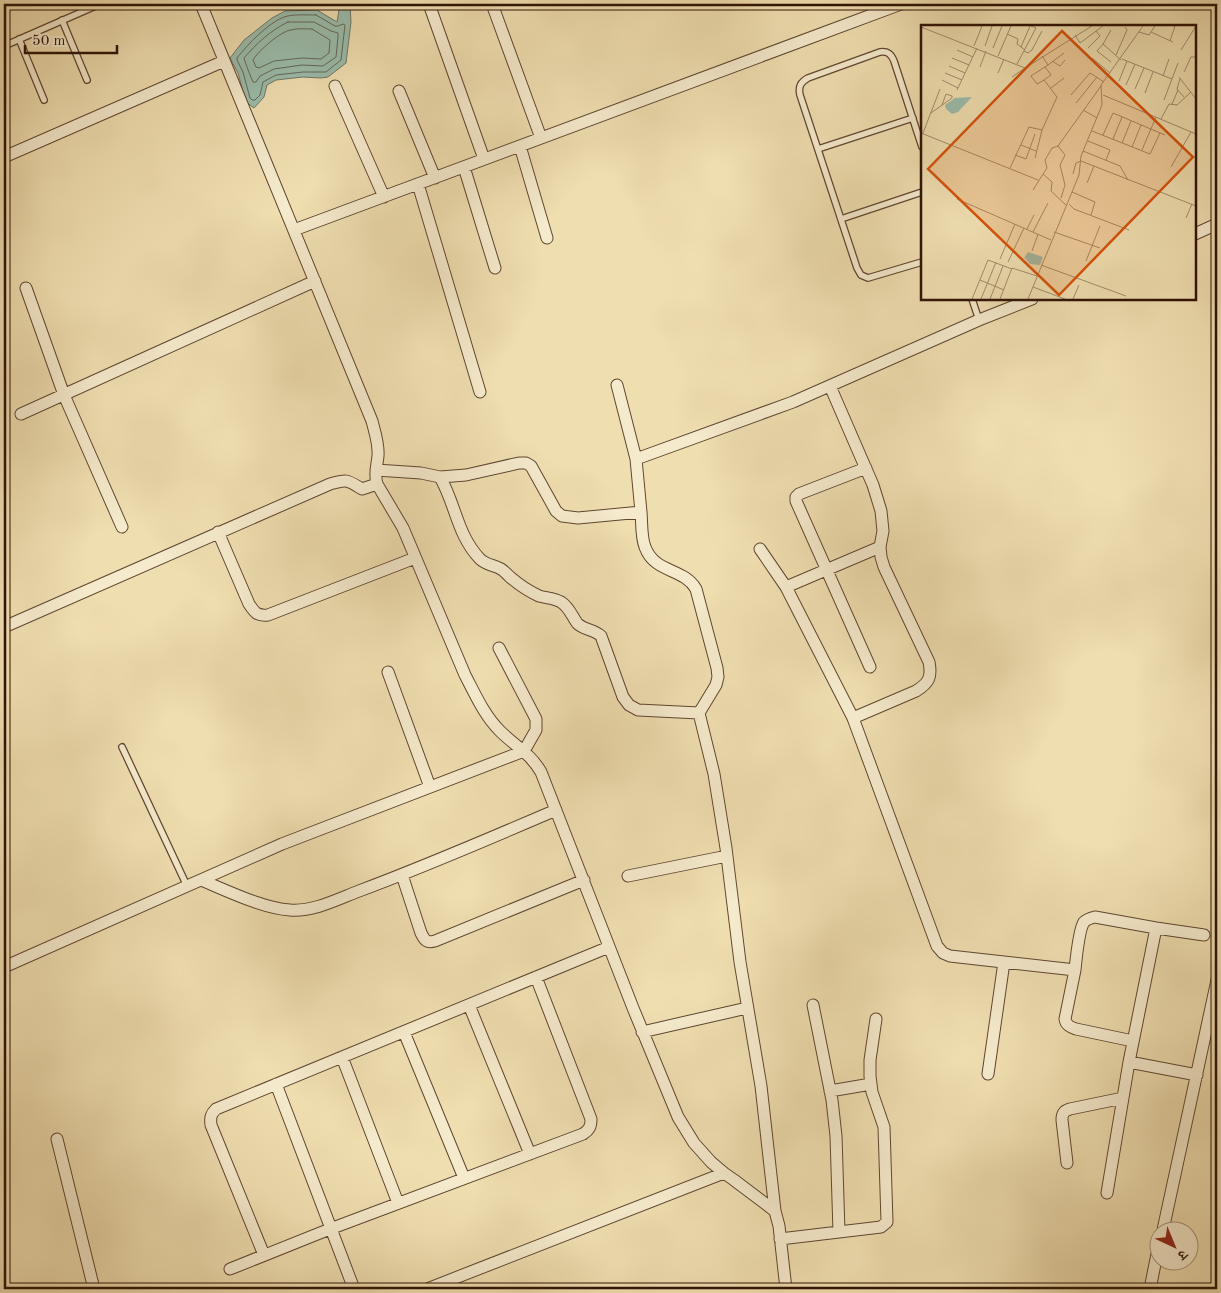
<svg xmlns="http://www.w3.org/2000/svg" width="1221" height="1293" viewBox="0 0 1221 1293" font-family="'Old Standard TT','Noto Serif Devanagari',serif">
  <rect width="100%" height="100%" fill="#efdeb0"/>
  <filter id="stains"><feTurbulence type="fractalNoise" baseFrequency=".004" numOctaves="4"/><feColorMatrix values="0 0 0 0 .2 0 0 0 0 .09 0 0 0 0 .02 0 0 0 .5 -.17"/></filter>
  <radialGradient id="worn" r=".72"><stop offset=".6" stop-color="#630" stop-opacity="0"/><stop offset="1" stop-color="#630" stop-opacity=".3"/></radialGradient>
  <path fill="#9abcab" stroke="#6f7869" d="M340,4H346L350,5L351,22L346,63L328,77L321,78L303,77L276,80L267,85L264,97L254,108L246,102L238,73L230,58L244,40L272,18L285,11L317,10L337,22Z"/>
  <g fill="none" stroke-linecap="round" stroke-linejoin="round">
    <path stroke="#646858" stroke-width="1" d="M316,15L335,26H338L343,24L345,25L341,60L326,72H303L276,75L263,82L260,95L255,100H252L250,98L243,72L237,60V58C248,44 268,23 284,17C293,14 306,15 316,15Z
      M288,22H314L331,31L338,33V37L336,57L323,66L302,65L274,69L260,76L256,82H253C251,78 245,62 244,58C256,44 271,30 288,22Z
      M312,29L330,40L329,53L321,59L302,58L274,61L259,68L256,67L253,60C258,51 281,31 291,30C298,28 305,29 312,29Z"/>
    <g stroke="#5f4630" stroke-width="8">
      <path id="lane" d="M62,20L87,80
        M19,39L44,100
        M4,46L100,4
        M922,147L894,61C891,54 888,51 880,52L808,78C801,82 798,86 800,95L857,268L861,275L868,278L922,262
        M818,149L913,118
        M841,219L922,192
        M972,299L979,320
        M122,747L187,886"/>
    </g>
    <g stroke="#5f4630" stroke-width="13">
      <path id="street" d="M201,4L372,421C375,433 379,444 378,456C377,466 374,474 377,484L403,528L465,675C475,694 484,715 500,731C515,746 530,753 541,772L633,1008L678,1117L694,1143L711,1162L724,1173L734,1180L775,1211L779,1226L786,1289
        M429,4L484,159
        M492,4L541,138
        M335,86L384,197
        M399,91L435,178
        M520,146L547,238
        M4,157L224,61
        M464,167L495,268
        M418,184L480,392
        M294,230L901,4
        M1195,234L1217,224
        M26,288L64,395L122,527
        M830,386L873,485L881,511L883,531L880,547L881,557L884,567L929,662C932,677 929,683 916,691L853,718L937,946L943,953L950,956L1075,970C1076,960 1079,929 1084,922C1087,919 1091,918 1095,917L1156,928L1129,1062L1197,1075
        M21,414L315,281
        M636,459L793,402L979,320L1032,299
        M866,468L799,494L796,497V501L870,667
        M376,470L421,473L440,477L466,475L519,463H526L531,466L556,511L562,516L578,518L641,512L636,459L617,385
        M440,477C456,505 457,535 480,559C486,565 494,565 501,569C504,571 507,574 510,577C518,584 528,591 539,596C546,598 554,598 561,602C569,607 572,616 577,623C583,630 594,629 601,636L623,697L629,705L638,710L699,713L714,774L726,848L740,962L761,1086L775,1211
        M641,512C642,523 641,537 645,547C655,574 683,567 696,589L717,668L718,677L716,685L699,713
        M218,532L249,604C255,613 257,616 268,615L415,558
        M760,549L786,587L853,718
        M786,587L880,547
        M4,627L330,484C348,479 347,480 362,489L377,484
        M388,672L430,787
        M402,875L421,933C425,941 427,943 435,941L584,880
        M628,876L727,856
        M201,880C228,891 262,908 290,910C313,912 338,899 359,891C426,866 491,838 556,810
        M1156,928L1204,935
        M4,967L282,844L524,751L536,730V719L499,648
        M1075,970L1065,1019C1066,1025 1070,1027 1076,1029L1133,1041
        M469,1005L530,1154
        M813,1005L832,1100L836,1136L839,1232
        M404,1032L464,1178
        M642,1032L747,1008
        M342,1057L398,1203
        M988,1074L1004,962
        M276,1084L354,1289
        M830,1091L871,1084
        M57,1139L94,1289
        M1067,1163L1062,1120C1062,1113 1064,1111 1070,1109L1123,1098
        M1107,1193L1129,1062
        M1163,1230L1217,980
        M780,1239L881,1227L887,1222L884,1127L872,1092L870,1076V1060L876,1019
        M264,1255L211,1125C210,1117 211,1114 216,1109L609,947
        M230,1269L330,1229L583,1134C589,1130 591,1127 591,1119L536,977
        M427,1289L724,1173
        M1150,1289L1158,1249"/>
    </g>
    <use href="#lane" stroke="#f5eacc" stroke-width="5.5"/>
    <use href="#street" stroke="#f5eacc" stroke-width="11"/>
  </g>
  <g transform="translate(921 25)">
    <rect width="275" height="275" fill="#efdeb0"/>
    <path d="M51,72L37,87L31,89L25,84L24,80L34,73ZM107,227L122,232L119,240L109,239L104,233L102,235Z" fill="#9abcab"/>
    <path fill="none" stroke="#a28d6c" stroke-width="1" d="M0,2L104,43L171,1M190,5L182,19L200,35M218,7L228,10L234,1M230,7L252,17M86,9L97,14L96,19L104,25M154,10L159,18L182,1M249,16L254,1M182,19L176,26L190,37M53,21L61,1M64,21L71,1M100,22L109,1M72,23L81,1M167,23L179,11L175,6M36,25L52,32M260,25L275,1M103,26L107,28L111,25L121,6M195,30L206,5L204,2M77,31L90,1M31,33L48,40M171,33L189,48M201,34L251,54M131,36L139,41L144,35M96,39L115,3L110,1M127,40L143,28M28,41L44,48M59,42L65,26M263,47L270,32H275M24,48L41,55M77,48L83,34M242,51L248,34M91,52L104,43M258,52L275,74M259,54L256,64L263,72M21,55L37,63M123,55L130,50L124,42M198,56L206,36M205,60L214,39M130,63L143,53M214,64L223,43M36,65L56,23M224,68L232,47M150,70L169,48L183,57M182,70L275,109M243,75L257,38M155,78L176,52M251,79L257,65M162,85L176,93M10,88L31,73V71L25,69L21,80M240,94L248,79L256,80L270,67M171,106L229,129L239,108M0,108L117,155M2,108L19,64M182,110L192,88L244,110M192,114L201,92M167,116L189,125L185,135M201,118L210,96M100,120L115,126M211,122L220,100M221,125L235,92M162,126L199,141L207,155M94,130L105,134L114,109M114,133L121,105M250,142L270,107M89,143L108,102L121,105L136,72L123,55L116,59L110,51L127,40L121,31M122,149L126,143L124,135L131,123L137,121M152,149L155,138L160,136L275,181M166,158L173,141M112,165L122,149L131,157L130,166L146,181M151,167L174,177L170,190M140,173L144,160L139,140L144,130L137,121L180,61M36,174L130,215M148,179L153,184L208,205M265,193L271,179M106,204L113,190M112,207L127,178M133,207L179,223M111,226L117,209M79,234L94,199M165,236L179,201M87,237L103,203M120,240L205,271M59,255L83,265M112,262L144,274M51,274L67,235L91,244M60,274L75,237M69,274L82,241M79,274L91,243L116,251M107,274L158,150L160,131L181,80L180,60L222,1M152,274L158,260"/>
    <path fill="#d6520b" fill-opacity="0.15" stroke="#d6520b" stroke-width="2.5" d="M141,6L272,132L138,270L7,144Z"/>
    <rect width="275" height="275" fill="none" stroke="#2f1305" stroke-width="2.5"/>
  </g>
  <rect width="1221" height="1293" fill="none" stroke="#efdeb0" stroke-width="20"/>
  <rect x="5" y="5" width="1211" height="1283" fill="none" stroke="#2f1305" stroke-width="2.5"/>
  <rect x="10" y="10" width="1201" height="1273" fill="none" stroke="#2f1305"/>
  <g transform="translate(1174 1246) rotate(136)"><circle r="24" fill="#f5eacc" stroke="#a6947c"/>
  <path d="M0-4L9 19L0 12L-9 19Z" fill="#8f2418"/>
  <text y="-8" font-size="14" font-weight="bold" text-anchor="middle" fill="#2f1305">उ</text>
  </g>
  <path d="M25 45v8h92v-8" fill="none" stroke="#2f1305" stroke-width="2.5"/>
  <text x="32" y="45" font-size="15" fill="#2f1305" stroke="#f5eacc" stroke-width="4" paint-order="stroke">50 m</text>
  <rect width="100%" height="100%" filter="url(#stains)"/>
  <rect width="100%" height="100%" fill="url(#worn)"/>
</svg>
